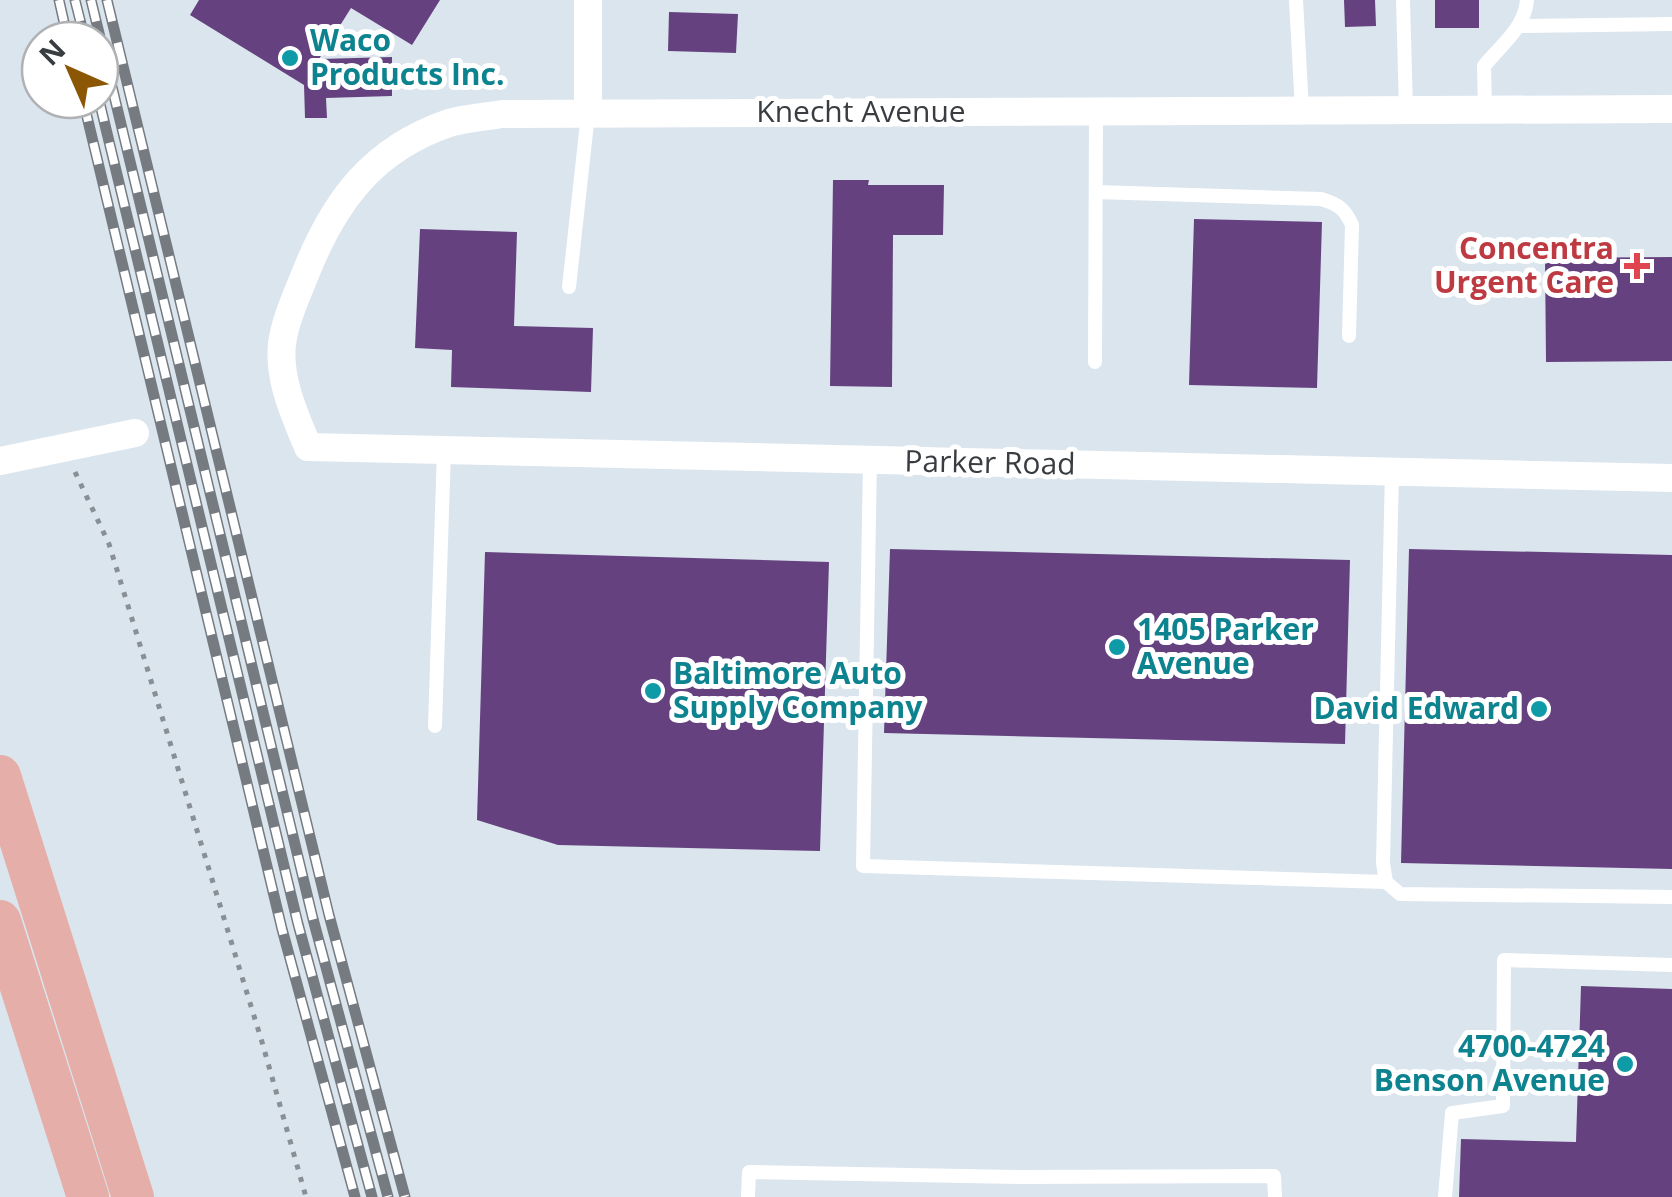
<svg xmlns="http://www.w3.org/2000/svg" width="1672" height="1197" viewBox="0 0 1672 1197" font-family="'Open Sans',sans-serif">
  <rect width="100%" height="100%" fill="#dbe5ee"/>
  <path fill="#65427f" d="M199,0H440L412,45L351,8L319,59L392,57V96L326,98L327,118H305L304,85L190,15Z
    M1344,0H1375L1376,26L1345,27Z
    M1435,0H1479V28H1435Z
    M669,12L738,14L736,53L668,51Z
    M833,180H869L868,185H944L943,235H893L892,387L830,386Z
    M1194,219L1322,222L1317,388L1189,385Z
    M420,229L517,232L514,326L593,328L591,392L451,387L452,350L415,348Z
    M1672,257V361L1546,362L1545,258Z
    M890,549L1350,560L1345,744L884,733Z
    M1409,549L1672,555V869L1401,863Z
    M485,552L829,562L820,851L558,845L477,820Z
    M1581,986L1672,989V1197H1459L1461,1139L1576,1142Z"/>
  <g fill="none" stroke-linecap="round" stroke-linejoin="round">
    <path stroke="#888f95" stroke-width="5" stroke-dasharray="5 8" stroke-linecap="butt" d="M75,472L109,544L262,1042L306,1197"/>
    <path stroke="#fff" stroke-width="14" d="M1296,0L1302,110
      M1403,0L1406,109
      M1518,26L1672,24
      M1485,109L1484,66C1500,46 1525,28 1527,0
      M1096,192L1321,199C1338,204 1345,209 1352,225L1349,336
      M569,287L588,114
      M1095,362L1096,111
      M870,460L863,866L1386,882
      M1392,472L1383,863L1386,882L1400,894L1672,897
      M435,726L444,450
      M748,1197L749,1172L1018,1177L1274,1176L1275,1197
      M1445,1197L1452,1113L1503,1106L1504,960L1672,965"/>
    <path stroke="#fff" stroke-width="28" d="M588,0V114
      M1672,109L502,114C485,117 466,118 449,123C373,149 335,200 306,272C297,295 285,320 282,344C278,379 295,416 308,447L1672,478
      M0,461L135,433"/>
    <path stroke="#e5aea9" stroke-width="42" d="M0,776L133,1197
      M0,921L88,1197"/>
    <g stroke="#757b81" stroke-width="11">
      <path id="rail" d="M59,0L68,40
        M75,0L85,40
        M91,0L313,919L388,1197
        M107,0L329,915L405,1197
        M83,100L282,929L355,1197
        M99,100L298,924L372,1197"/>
    </g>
    <use href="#rail" stroke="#fff" stroke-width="8" stroke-dasharray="22" stroke-linecap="butt"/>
  </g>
  <g fill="#0f9aa8" stroke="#fff" stroke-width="4">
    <circle cx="290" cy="58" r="10"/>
    <circle cx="1117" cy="647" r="10"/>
    <circle cx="653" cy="691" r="10"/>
    <circle cx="1539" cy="709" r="10"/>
    <circle cx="1625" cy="1064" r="10"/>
  </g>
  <path fill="#e0444e" stroke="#fff" stroke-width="4" d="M1632 251h10v10h10v10h-10v10h-10v-10h-10v-10h10z"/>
  <g text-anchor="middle" stroke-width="10" stroke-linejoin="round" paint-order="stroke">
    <g font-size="30" font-weight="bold" fill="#0d838f" stroke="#fff" text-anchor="start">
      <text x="310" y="51">Waco<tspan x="310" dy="34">Products Inc.</tspan></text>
      <text x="1137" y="640">1405 Parker<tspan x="1137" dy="34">Avenue</tspan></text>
      <text x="673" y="684">Baltimore Auto<tspan x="673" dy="34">Supply Company</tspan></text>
      <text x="1519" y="719" text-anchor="end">David Edward</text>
      <text x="1605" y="1057" text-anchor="end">4700-4724<tspan x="1605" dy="34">Benson Avenue</tspan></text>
    </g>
    <g font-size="30" fill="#393d41" stroke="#fff">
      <text x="861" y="122">Knecht Avenue</text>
      <text transform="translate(990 463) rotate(1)" y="10">Parker Road</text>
    </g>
    <g font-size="30" font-weight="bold" fill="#be3a42" stroke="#fff" text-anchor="end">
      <text x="1614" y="259">Concentra<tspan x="1614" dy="34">Urgent Care</tspan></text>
    </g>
  </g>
  <g transform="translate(70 70) rotate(315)"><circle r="48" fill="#ffffff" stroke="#b0b1b3" stroke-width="2.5"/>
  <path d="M0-8L18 38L0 25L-18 38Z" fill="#8b5704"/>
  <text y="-15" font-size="28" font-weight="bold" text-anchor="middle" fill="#393d41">N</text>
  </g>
</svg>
